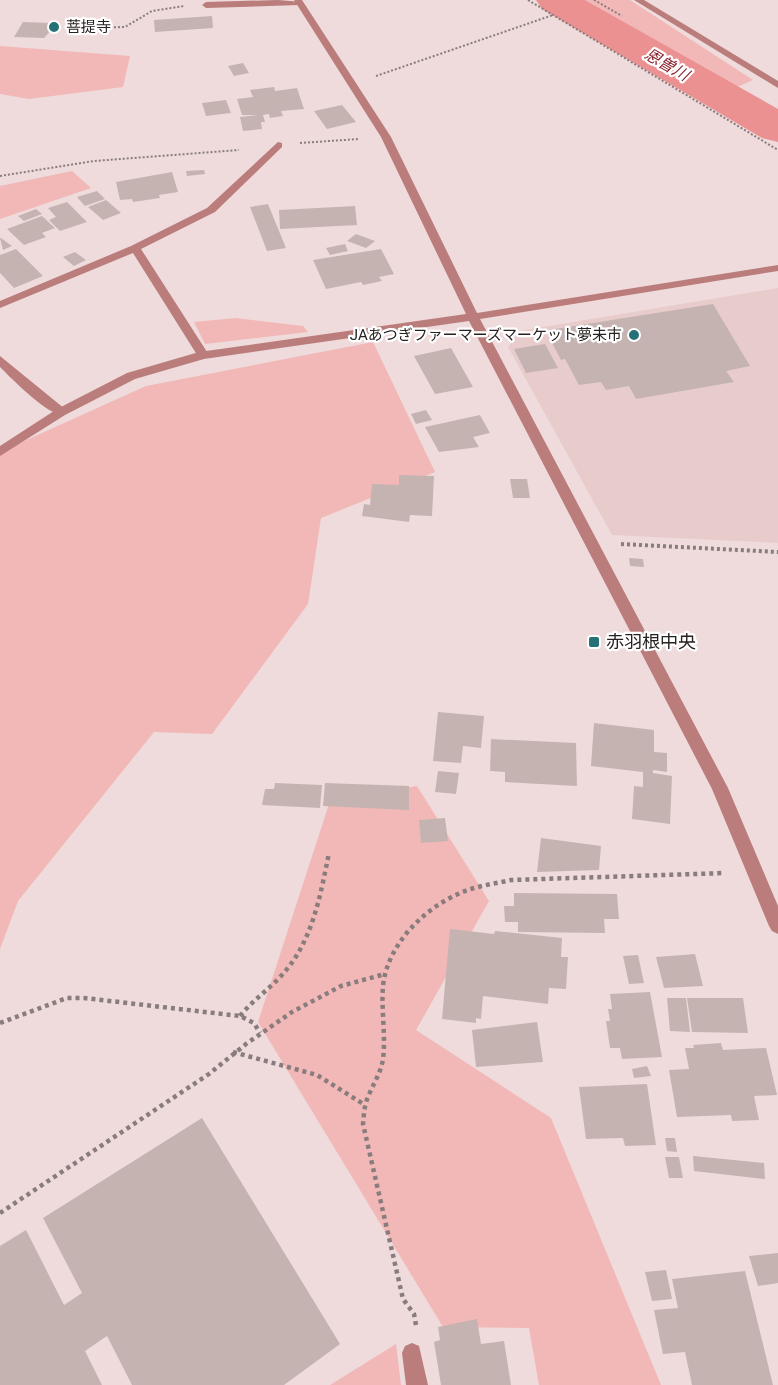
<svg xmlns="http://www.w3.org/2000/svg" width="778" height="1385" viewBox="0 0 778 1385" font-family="Roboto,'Noto Sans JP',sans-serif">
  <rect width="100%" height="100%" fill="#efdbdb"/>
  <path fill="#e7cccb" d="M778,288V543L612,535L508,347L519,331Z"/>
  <path fill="#f1b8b7" d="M585,0H630L753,80L737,87Z
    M0,46L130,56L123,87L29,99L0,94Z
    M72,171L91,188L0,219V186Z
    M236,318L303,326L308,332L205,344L194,322Z
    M373,342L435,472L321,518L308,604L212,734L154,732L18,901L0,949V452L146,386Z
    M417,786L489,901L416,1030L551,1118L661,1385H539L529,1328L443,1327L258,1022L330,801Z
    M396,1344L401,1385H330Z"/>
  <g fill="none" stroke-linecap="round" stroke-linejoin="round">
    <path fill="#ec9192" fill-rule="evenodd" d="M536,0H585L778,109V142L762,138L542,9Z"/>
  </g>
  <path fill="#c5b3b2" d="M212,16L213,28L155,32L154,20Z
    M23,22L51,23L49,27L53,28L44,38L14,37Z
    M243,63L249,73L234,76L228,66Z
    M274,87L275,91L297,88L304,109L281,111L283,116L270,118L269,114L263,115L265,122H261L262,129L243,131L240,117L258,115H242L237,99L253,97L250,90Z
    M226,100L231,113L206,116L202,103Z
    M342,105L356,122L327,129L314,111Z
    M204,170L205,174L187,176L186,171Z
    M172,172L178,192L159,195L160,198L133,202L132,199L120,200L116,182Z
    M97,191L105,199L85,206L77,197Z
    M106,200L121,213L103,220L88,207Z
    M67,202L87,222L60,231L49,220L56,217L48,208Z
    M268,204L286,248L267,251L250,207Z
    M355,206L357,225L280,229L279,210Z
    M36,209L42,214L24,221L18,216Z
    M42,216L55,228L42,233L46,237L24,245L7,229Z
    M356,234L375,241L366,248L347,241Z
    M0,238H1L12,246L3,250Z
    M345,244L348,251L330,255L326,248Z
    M16,249L43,276L14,288L0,273V255Z
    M381,249L394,274L379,277L382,281L363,285L361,282L326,289L313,260Z
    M75,252L86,260L74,266L63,257Z
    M713,304L750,366L726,371L734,382L636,399L629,386L606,390L601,382L579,385L565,359L561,360L551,341L555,340L549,330Z
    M545,344L558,368L526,373L514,349Z
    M451,348L473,387L435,394L414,356Z
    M426,410L432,420L416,424L411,414Z
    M480,415L490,433L473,437L479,447L439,452L425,427Z
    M399,475L434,476L432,516L410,515L409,522L362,516L364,504L370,505L372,484L399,485Z
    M510,479H527L530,498H513Z
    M629,558L643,559L644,567L630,566Z
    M438,712L484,716L481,748L463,746L461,763L433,761Z
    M594,723L654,730V752L667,753V772L653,770V773L672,776L670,824L632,819L634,786L643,787V772L591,766Z
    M491,739L576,743L577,786L505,782V772L490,771Z
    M438,771L459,773L456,794L435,792Z
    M275,783L322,785L320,808L262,805L265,789H274Z
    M325,783L409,786V810L323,806Z
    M445,818L448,841L421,843L419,820Z
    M541,838L601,846L599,870L537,872Z
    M514,893L617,894L619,919H604L605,933L518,932V922H505L504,906H514Z
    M450,929L494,934L495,931L562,938L561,957H568L566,989L549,988L548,1004L483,996L481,1019L476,1018V1023L442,1019Z
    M695,954L703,986L664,988L656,957Z
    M638,955L644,983L629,984L623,956Z
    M650,992L662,1057L622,1059L620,1048H610L606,1021H610L608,1009H612L610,994Z
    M667,998H686L690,1032L670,1031Z
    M687,998H743L748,1033L692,1032Z
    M537,1022L543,1062L476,1067L472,1030Z
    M721,1043L723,1050L766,1048L777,1095L754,1096L759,1120L732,1121L731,1115L677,1117L669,1070L689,1069L685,1048H694L693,1045Z
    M647,1066L651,1076L634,1078L632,1069Z
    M647,1084L656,1145L625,1146L623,1138L586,1139L579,1087Z
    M202,1118L340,1344L284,1385H132L107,1336L85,1351L102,1385H0V1246L26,1230L64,1305L82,1293L43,1218Z
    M665,1138H675L677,1152L667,1151Z
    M693,1156L764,1163L765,1179L694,1171Z
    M665,1157H679L683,1178H669Z
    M778,1253V1283L758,1286L749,1256Z
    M666,1270L672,1299L652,1301L645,1272Z
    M745,1271L773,1385H692L685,1352L663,1354L654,1310L678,1308L672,1279Z
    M477,1319L481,1344L504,1341L511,1385H441L434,1342L440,1340L438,1327Z"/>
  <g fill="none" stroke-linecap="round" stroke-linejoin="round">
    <path stroke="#897c7c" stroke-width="2" stroke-dasharray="2 2" stroke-linecap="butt" d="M528,0L778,150
      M594,0L622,16
      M78,28L125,27L152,11L184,6
      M376,76L553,15
      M300,143L359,139
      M0,176L94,161L239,150"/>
    <path stroke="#897c7c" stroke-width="4" stroke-dasharray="3 3" stroke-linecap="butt" d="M621,544L778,552"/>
    <path stroke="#897c7c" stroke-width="4.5" stroke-dasharray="4 4" stroke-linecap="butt" d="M240,1016C252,1001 267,991 280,977C312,944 320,897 329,853
      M0,1023L67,998H84L240,1016L254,1023L260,1033
      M233,1052L317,1075L365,1105
      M0,1213L209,1074L246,1044L292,1012L341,986L385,974
      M416,1325L414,1314L403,1299L363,1124C364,1115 364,1106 368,1097C373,1084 381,1073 383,1059C386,1035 381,1010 383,986C387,946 422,910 458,894C475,886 493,884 511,880L725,873"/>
    <path fill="#ba7d7c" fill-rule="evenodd" d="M278,0L303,2L299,5L206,8L202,5L206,2Z
      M278,142L282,143V147L215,212L141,249L209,355L207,358H199L133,253L0,308V301L131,246L207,208Z
      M0,356L65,409V415C50,418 11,378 0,367Z
      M412,1343L419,1346L428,1385H406L402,1353L405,1346Z"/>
    <path fill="#ba7d7c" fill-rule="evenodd" d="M294,0H302L391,137L477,313L778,265V271L480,319L728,788L778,906V934L772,931L769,926L712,789L469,321L204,359L135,379L65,415L0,456V446L57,409L127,373L199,352L466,314L381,137Z
      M634,0H644L778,81V88Z"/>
  </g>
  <g fill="#267175" stroke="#fff" stroke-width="2">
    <circle cx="54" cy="27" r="6"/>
    <circle cx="634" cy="335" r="6"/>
    <rect x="588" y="636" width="12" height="12" rx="3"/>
  </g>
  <g text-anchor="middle" stroke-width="4.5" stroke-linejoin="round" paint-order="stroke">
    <g font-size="15" fill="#282121" stroke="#fff" text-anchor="start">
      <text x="66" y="32">菩提寺</text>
      <text x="622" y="340" text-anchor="end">JAあつぎファーマーズマーケット夢未市</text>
    </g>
    <g font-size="16" font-style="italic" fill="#8a202c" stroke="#fff">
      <text transform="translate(667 64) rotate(30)" y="6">恩曽川</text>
    </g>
    <g font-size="18" fill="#282121" stroke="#fff" text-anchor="start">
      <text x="606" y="648">赤羽根中央</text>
    </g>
  </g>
</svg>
